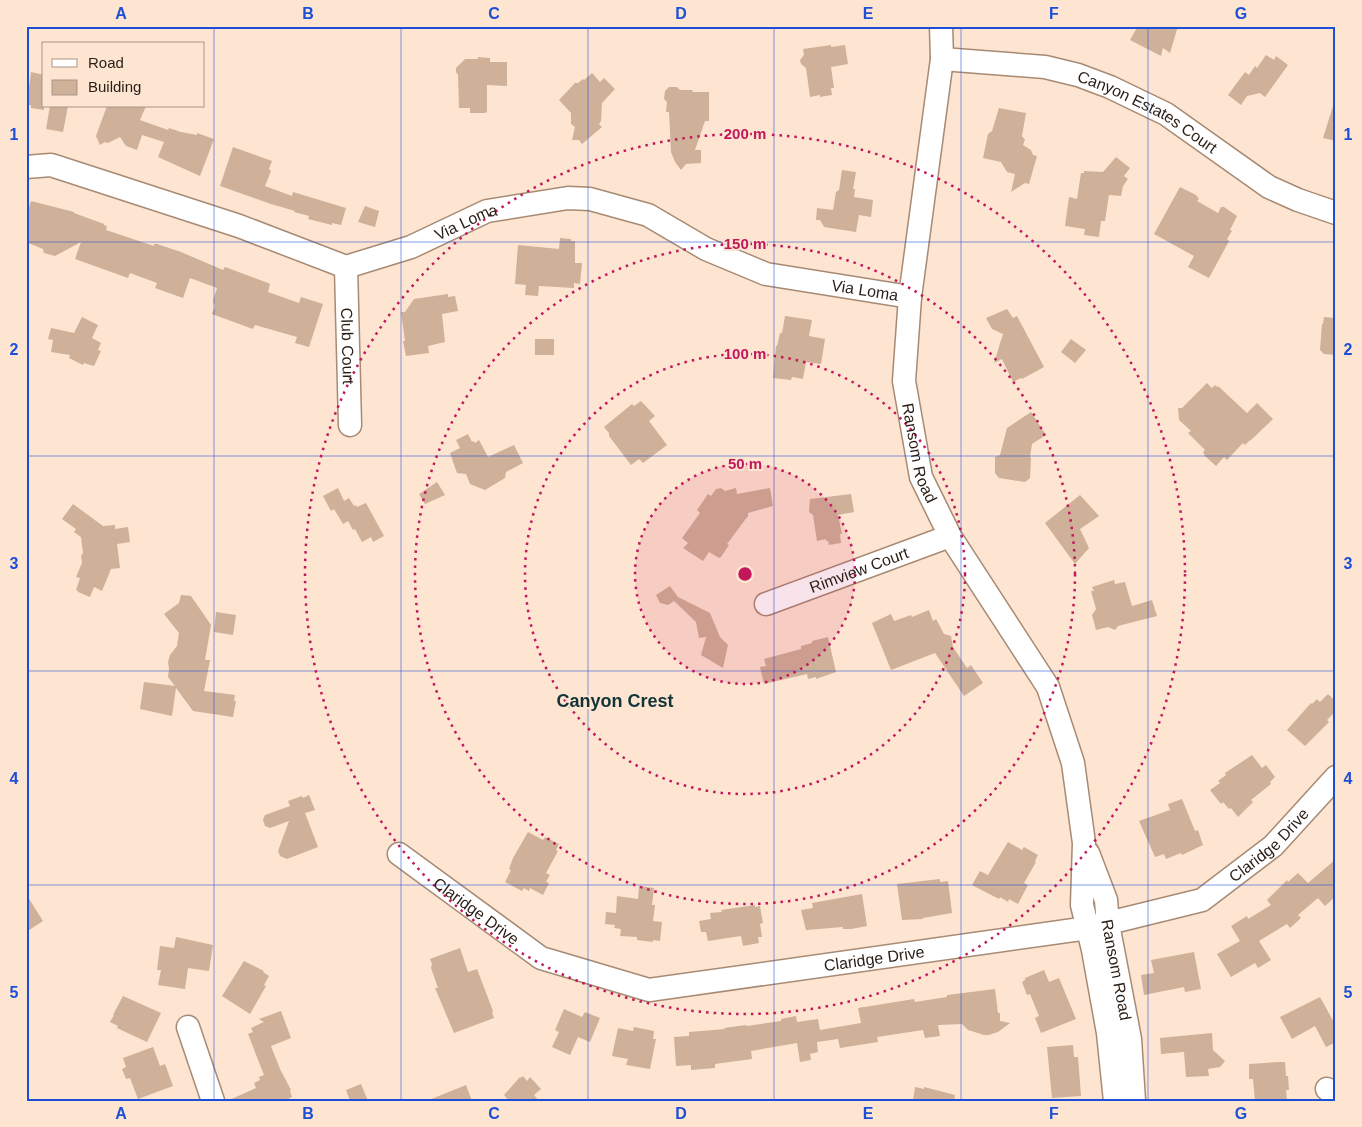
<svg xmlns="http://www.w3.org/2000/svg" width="1362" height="1127" viewBox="0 0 1362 1127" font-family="Arial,sans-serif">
  <rect width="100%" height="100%" fill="#fee5d1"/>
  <path fill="#cfb098" d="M1138,26H1178L1170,53L1163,48L1161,56L1130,40Z
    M831,45V47L845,45L848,64L831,67L834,88H831L832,95L820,97V95L810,97L806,68L801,64L800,60L804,55L803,49Z
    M1266,55L1274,60L1276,56L1288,65L1265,97L1260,93L1247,96L1241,105L1228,95L1245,72L1249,75L1255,66L1257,68Z
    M478,57L490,58V62H507V86L487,85V112L485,113H470V108H459L458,75L456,72V68L465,59H478Z
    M31,72L44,75V110L31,108V105H27Z
    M592,73L600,82L604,78L615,89L602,103L601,121L599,124L602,127L582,144L579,140H572L575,127L571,124V113L559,100L575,83H578L583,79L584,80Z
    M669,87H677L680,90H692L693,92H709V121H705L695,150H701V163L686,164L681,170L675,162L671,152L669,112H666L667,102L664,99L665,91Z
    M50,106H68L63,132L46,129Z
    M107,106H146L140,120L168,130L169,128L181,132L197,135V133L214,139L200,176L158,157L164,142L142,135L137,150L126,146L120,137L108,143L105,142L100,145L96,136Z
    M1333,106H1336V141L1323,138Z
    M999,108L1026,113L1022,136L1025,140L1023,145L1031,150L1033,155L1037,156L1029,184L1025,183L1011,192L1015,174L1007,172L1001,162L983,158L988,134L992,131Z
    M233,147L272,161L269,169L271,171L265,186L292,196L293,192L346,208L341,225L332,223V225L308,219L309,216L294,212L295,211L271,204L220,186Z
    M1116,157L1130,168L1124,176L1128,179L1123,186L1121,196L1109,195L1105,221H1101L1099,237L1084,235L1085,229L1065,226L1069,197L1077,199L1081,173H1084V171L1103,172Z
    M842,170L856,172L853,189H855L854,197L873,200L871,217L859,215L856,232L824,227L820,220H816L817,208L833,210L836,192L839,190Z
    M1180,187L1196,195L1199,199L1197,201L1218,213L1221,207H1224L1237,216L1230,230L1232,231L1227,239L1229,241L1209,278L1188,267L1194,256L1154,234Z
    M31,201L74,212V213L104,224V225L107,226L106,230L154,246V244H157L181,252L223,270L225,267L268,283L270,284L268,292L299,303L301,297L323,304L309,347L295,343L297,337L255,325L253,329L212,314L215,306L213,301L217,288L190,278L183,298L155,288L157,283L130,273L128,278L75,259L81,242L55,256L44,253L43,249L26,242V207L29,208Z
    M365,206L379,211L375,227L358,222Z
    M560,238L571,239V241H575V263H582L580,284L574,283V288L539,286L538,296L525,295L526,285L515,284L518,245L559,249Z
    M448,294V297L455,296L458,311L442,314L445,342L428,346L429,353L406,356L403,341H405L401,312H405L414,299Z
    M1007,309L1013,318L1017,316L1044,367L1022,379L1021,378L1013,382L1002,359L994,363L1003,334L992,329L986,318Z
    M785,316L812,320L809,336L825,339L821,364L806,362L803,379L792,377L791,380L773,378L776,346H777L780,333H782Z
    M82,317L98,325L92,338L101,343L98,350L101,351L94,366L84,363L83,365L69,358L70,355L51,352L53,340L48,339L51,328L74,333Z
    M1324,317L1336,318V355L1324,354L1320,350L1322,324H1323Z
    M535,339H554V355H535Z
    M1071,339L1086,350L1075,363L1061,352Z
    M1207,383L1212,388L1215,385L1217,387L1218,386L1247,413L1257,403L1273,419L1250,441V440L1245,445L1243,443L1227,460L1224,457L1216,466L1205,456L1203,452L1205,450L1188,433L1191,431L1179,420L1178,408H1182Z
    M641,401L655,416L649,421L667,445L643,463L639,459L631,465L609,436V433L604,427L632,404L634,406Z
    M1031,412L1046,435L1032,444L1030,457L1031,458L1030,478L1025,482L999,478L995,473V457L1000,455L1007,428Z
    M468,434L472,442L473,441L475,443L479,440L488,457L514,445L523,463L506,472L505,478L485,490L470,484L466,474L457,473L450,453L460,448L456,440Z
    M437,482L445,495L425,504L419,494Z
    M338,488L344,501L349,498L354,506L356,505L357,507L366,503L384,536L373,542L371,537L362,542L355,529L353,530L348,521L343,524L334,509L331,511L323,496Z
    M721,488L725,491L736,488L737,494L770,488L773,506L748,513V516L727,544L729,545L721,557L719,558L709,552L703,561L683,548L688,543L682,538L700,513L697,510L708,494L711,496L716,489Z
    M851,494L854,512L838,515L842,534H840L841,543L829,545L828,541H826V539L817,541L813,515L809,512L810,499Z
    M1080,495L1099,516L1080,529L1089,548L1075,564L1045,523Z
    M73,504L103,526L115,525V529L128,527L130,542L117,544L120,568L111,569L102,591L94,587L90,597L78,592V591L76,590L80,578L76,577L82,563L81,556L83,553L81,537L74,532L76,529L62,519Z
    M1114,580L1115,584L1125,582L1132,606L1152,600L1157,616L1118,626L1115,630L1108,627L1096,630L1092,615L1096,609L1091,591H1094L1092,587Z
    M670,586L678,597L710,613L720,637L728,645L723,668L701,655L706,637L699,638L696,622L674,601L668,605L660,603L656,595Z
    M181,595L191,596L211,625L205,660H210L204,691L235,695L234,701H236L233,717L193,711L176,688L172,716L140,709L144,682L175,686L168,677L169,669L168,662L170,655L177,646L179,633L164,614L179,603Z
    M929,610L933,621L936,619L944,634L951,636L953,647L967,668L971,665L983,683L964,696L935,653L891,670L872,623L891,614L894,621L911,615L912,617Z
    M216,612L236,615L233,635L214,632Z
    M828,637L836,672L816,679V677L808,679L807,674L764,684L760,667L766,666L764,659L801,649V646L812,643V641Z
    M1328,694L1336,702V711L1327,720L1329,722L1305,746L1287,730L1311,703L1312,704L1317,699L1320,702Z
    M1252,755L1262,768L1266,765L1275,777L1270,782L1271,784L1251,800L1253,802L1238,817L1231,808L1229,809L1223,802L1221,804L1210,790L1220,783L1218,781L1226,775L1225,773Z
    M309,795L315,810L305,813L318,847L287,859L280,856L278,851L289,821L270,828L265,826L263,820L265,815L290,806L288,801L302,796L303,798Z
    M1182,799L1195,831L1198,830L1203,845L1182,855L1181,853L1166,859L1164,854L1155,857L1139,821L1170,810L1168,804Z
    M528,832L543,840L545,837L559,844L556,850L558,851L546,873L550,875L546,882L549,883L543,895L530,888L529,891L524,888L522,891L505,882L511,870L509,869L513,858Z
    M1008,842L1022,850L1024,847L1038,855L1035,861L1036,862L1024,883L1028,885L1018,904L1009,899L1008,902L1000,897L999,899L972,885L980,871L988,875Z
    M1336,859V896L1325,906L1318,898L1298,915L1301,918L1290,928L1287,924L1259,941L1271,960L1258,968L1255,963L1231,977L1217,954L1240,941L1231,926L1247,916L1248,919L1271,905L1267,900L1287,880L1288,882L1298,873L1308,883Z
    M940,879V882L948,881L952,913L923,918V919L902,920L897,884Z
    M639,886L654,888L652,905H655L653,921L662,922L660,941L653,940V942L637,940V937L620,936L621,929L614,928L615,925L605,924L606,912L616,913L617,896L638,899Z
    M26,894L43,921L26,932Z
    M862,894L867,926L851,929H843V927L806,930L801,910L813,908L812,903Z
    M755,905V907L760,906L763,923L760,924L762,937H758L759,943L743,946L741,936L708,941L706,932H701L699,921L711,919L710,913L722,912L721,910Z
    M176,937L213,945L209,971L188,968L185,989L158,985L161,970H157L160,946L174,948Z
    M460,948L468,972L477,969L493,1011L492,1012L494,1018L454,1033L435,988H438L437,985L431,968L432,964L430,959Z
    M1194,952L1201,989L1185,992L1184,987L1144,995L1141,975L1154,973L1151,960Z
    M244,961L264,971L263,972L269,976L264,985L266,986L250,1014L222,996Z
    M1044,970L1049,982L1059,978L1076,1019L1041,1033L1035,1018L1039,1016L1030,994L1027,995L1022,982L1025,980V978Z
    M995,989L998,1013H1000V1021L1010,1023L998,1032L989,1035H984L968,1030L962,1024L938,1025L940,1036L925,1038L923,1030L877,1037L878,1042L840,1048L838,1039L817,1042L818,1052L810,1054L811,1060L800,1062L797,1043L751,1051L752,1059L715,1064V1068L691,1070V1065L676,1066L674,1037L689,1036V1032L725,1029L724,1028L746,1025L747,1026L781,1021V1019L796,1016L797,1022L818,1019L820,1030L861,1023L858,1008L914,999L915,1002L947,997V995Z
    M123,996L161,1013L147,1042L117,1028L118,1026L110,1022L114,1015H113Z
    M1320,997L1336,1026V1042L1326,1047L1315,1026L1292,1039L1280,1017Z
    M564,1009L582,1017L585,1012L600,1018L590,1042L578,1037L570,1055L552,1047L559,1032L555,1030Z
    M281,1011L291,1038L271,1046L280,1069L291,1090L290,1091L292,1097L284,1101H227L256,1088L254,1083L260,1080L259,1077L264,1075L248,1034L253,1032L251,1028L264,1022L259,1019Z
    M634,1027L654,1031L653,1039H656L650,1069L626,1065L628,1059L612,1056L618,1028L633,1031Z
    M1212,1033L1213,1050L1225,1061L1220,1067L1208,1069L1209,1076L1186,1077L1184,1052L1161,1054L1160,1038Z
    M1073,1045L1074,1057H1078L1081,1096L1052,1098L1047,1047Z
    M153,1047L160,1066L165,1064L173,1086L138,1099L130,1078L126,1079L122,1069L126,1067L123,1058Z
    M1279,1062H1285L1286,1076H1288L1289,1090H1286L1287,1101H1255L1253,1079H1249V1064Z
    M523,1076L527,1081L530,1077L541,1089L534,1095L539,1101H509L504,1095L520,1077L521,1078Z
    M361,1084L368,1101H350L346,1090Z
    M466,1085L472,1101H429V1100Z
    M915,1087L924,1089V1087L955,1095L954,1101H913Z"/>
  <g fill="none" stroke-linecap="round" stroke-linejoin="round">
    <g stroke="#a78a73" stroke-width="25">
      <g id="minor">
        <path id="s1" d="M941,26L942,59L910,297L904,381L921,477L950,536L1048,687L1073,763L1084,843L1082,905L1093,950L1108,1033L1115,1101"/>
        <path id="s2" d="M942,59L1045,67L1078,75L1110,87L1166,114L1269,187L1298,200L1336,213"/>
        <path id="s3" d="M26,167L51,165L239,226L346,267L411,247L487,211L568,198L590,199L648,215L706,249L766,274L910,297"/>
        <path id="s4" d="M346,267L350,425"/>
        <path id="s5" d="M766,604L950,536"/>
        <path id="s6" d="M1088,853L1106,900L1108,924L1130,1039L1134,1101"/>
        <path id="s7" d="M399,854L541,958L649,990L1088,928L1202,900L1273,846L1336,777"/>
        <path d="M188,1027L213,1101"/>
        <path d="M1327,1089L1336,1096"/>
      </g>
    </g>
    <use href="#minor" stroke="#fff" stroke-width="22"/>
  </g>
  <path fill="none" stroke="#1d4ed8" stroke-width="1" stroke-opacity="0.55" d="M214,26V1101M401,26V1101M588,26V1101M774,26V1101M961,26V1101M1148,26V1101M26,242H1336M26,456H1336M26,671H1336M26,885H1336"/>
  <circle cx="745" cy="574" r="110" fill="#c2185b" fill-opacity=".12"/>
  <g fill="none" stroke="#c2185b" stroke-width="2.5" stroke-dasharray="2.5 5">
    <circle cx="745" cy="574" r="110"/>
    <circle cx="745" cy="574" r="220"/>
    <circle cx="745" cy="574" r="330"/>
    <circle cx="745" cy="574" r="440"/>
  </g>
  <g text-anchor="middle" stroke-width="4" stroke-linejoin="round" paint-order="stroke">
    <g font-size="16" fill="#291e15" stroke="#fee5d1">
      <text dy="6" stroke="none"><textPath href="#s2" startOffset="216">Canyon Estates Court</textPath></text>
      <text dy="6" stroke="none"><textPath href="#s3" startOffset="466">Via Loma</textPath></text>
      <text dy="6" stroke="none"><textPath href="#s3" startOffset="886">Via Loma</textPath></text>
      <text dy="6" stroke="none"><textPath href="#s4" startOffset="79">Club Court</textPath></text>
      <text dy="6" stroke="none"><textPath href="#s1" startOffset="431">Ransom Road</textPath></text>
      <text dy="6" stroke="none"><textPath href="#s5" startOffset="99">Rimview Court</textPath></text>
      <text dy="6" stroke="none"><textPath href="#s7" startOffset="936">Claridge Drive</textPath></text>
      <text dy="6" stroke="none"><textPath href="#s7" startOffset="96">Claridge Drive</textPath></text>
      <text dy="6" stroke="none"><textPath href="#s7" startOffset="516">Claridge Drive</textPath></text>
      <text dy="6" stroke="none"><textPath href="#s6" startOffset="121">Ransom Road</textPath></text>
    </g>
    <g font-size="18" font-weight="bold" fill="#113339" stroke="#fee5d1">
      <text x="615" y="707">Canyon Crest</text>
    </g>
  </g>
  <circle cx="745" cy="574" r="8" fill="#c2185b" stroke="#fee5d1" stroke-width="2.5"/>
  <g font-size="15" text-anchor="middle" font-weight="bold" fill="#c2185b" stroke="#fee5d1" stroke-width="4" stroke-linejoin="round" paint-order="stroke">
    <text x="745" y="139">200 m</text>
    <text x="745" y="249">150 m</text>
    <text x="745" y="359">100 m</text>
    <text x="745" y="469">50 m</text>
  </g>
  <rect width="1362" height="1127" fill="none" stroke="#fee5d1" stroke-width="55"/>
  <rect x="42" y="42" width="162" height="65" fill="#fee5d1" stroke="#a99586"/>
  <rect x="52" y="59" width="25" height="8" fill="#ffffff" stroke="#a99586"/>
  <text x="88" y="68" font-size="15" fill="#291e15">Road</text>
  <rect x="52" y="80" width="25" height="15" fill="#cfb098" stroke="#a99586"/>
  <text x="88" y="92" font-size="15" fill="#291e15">Building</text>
  <rect x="28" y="28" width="1306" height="1072" fill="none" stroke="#1d4ed8" stroke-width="2"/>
  <g font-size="16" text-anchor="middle" font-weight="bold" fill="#1d4ed8">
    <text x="121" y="19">A</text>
    <text x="308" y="19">B</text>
    <text x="494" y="19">C</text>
    <text x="681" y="19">D</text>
    <text x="868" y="19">E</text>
    <text x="1054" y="19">F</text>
    <text x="1241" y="19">G</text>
    <text x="14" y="140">1</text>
    <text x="1348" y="140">1</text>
    <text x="14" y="355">2</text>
    <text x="1348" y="355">2</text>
    <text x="14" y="569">3</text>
    <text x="1348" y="569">3</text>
    <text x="14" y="784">4</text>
    <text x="1348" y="784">4</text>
    <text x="14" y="998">5</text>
    <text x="1348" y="998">5</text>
    <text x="121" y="1119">A</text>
    <text x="308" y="1119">B</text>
    <text x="494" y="1119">C</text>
    <text x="681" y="1119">D</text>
    <text x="868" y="1119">E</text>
    <text x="1054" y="1119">F</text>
    <text x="1241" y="1119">G</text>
  </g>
</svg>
